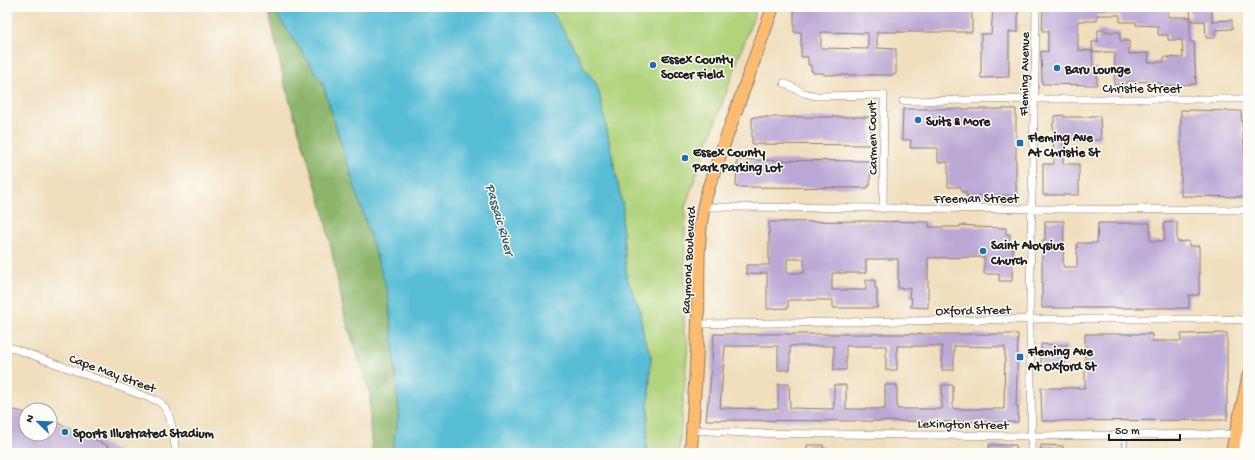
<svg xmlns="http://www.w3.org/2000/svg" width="1255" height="460" viewBox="0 0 1255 460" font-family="'Gochi Hand',sans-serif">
  <rect width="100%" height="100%" fill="#fdfcf7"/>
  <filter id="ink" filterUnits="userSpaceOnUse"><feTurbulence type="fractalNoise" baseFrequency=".025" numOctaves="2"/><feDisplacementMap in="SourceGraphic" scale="8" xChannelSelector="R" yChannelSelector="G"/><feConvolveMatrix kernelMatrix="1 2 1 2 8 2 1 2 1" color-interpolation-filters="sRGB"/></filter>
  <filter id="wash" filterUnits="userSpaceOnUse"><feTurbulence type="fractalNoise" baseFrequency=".012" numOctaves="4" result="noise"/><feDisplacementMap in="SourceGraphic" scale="16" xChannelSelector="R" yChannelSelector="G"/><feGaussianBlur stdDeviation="0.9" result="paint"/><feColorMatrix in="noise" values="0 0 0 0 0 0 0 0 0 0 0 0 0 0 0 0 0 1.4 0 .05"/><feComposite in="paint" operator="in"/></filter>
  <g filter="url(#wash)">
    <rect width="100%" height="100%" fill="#f0debc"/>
    <path fill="#b1d37b" stroke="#66784c" d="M549,7H757L694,181L685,207V220L684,334L688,341L679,453H646L651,355L644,338L639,307L627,278L622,224L623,208L599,92L595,82L584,68L577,53Z"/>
    <path fill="#8cb56b" stroke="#546844" d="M268,7H272L322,82L388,293L399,412L392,453H372L370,423V394L345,317L323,209L285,86Z"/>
    <path fill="#58bed6" stroke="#3a6d79" d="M272,7H549L577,53L584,68L595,82L599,92L623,208L622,224L627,278L639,307L644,338L651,355L646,453H392L399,412L388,293L322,82Z"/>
    <g id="blocks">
      <path fill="#bba8d5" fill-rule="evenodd" d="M794,7H972V32H877V48L896,49V74L893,75H824V73H813V71H811V65H808V57H801V32H794ZM821,32L868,33V49L821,48Z
        M993,7H1018V32H1009V77L981,78V34H991Z
        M1043,7H1168V17H1190V42H1194L1196,84L1161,86V83H1152V82L1127,81V84L1114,85L1115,52H1093L1092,42H1098V30H1106V32H1120V41H1129V54L1149,53L1148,62H1164V57L1183,58L1182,40H1168V35H1158V26L1136,25V22H1120V15H1097V21H1078V50L1092,51L1093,67H1097V85L1042,84L1041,51L1048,52V31H1042Z
        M1190,7H1212V21L1232,20V29L1215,30V38H1206L1205,21H1191Z
        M903,109H1016V195L966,196V192H962L961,187H948V162H938V148H910L911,140H902Z
        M1181,110L1241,111L1248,197L1181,196Z
        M1064,115V117H1090V116H1100L1101,140L1064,139L1063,140V164H1079V195H1043V164H1054L1053,123H1054V116Z
        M755,117H871V145L752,144V118Z
        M737,160L871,161L870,186H868V188L736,187Z
        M864,221L929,222V227H960V225L974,226V227L1006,228V234H1010V248H1013L1012,281H999V274H984V257L928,258V308L911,307L912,298H909L910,288H898V259H866V273H832V290H866V280H875V288H877V308H833V300H788V308L767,309V273L746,274V265H769V222ZM787,259H804V273H787Z
        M1045,221H1064L1063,267H1077V243H1097L1098,223H1150V241H1164V223L1177,222V242L1189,241V246H1199V295H1189V308H1042V240H1045Z
        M1227,333V420L1042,421L1041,388H1085V334H1152V341H1181V334Z
        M714,334H1018L1016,406H1018V422L706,420L708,401H709ZM725,346H778V370H790V346H834V370H846V346H886V370H897V346H942V370H954V346L1005,347L1004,409H953V385H942V409H897V385H885V409H846V385H834V409L790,408L789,384H778V409L720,408Z
        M1041,344L1067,345L1068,359H1065L1066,363H1062V367H1041Z
        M7,408L26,413V434H50V420L75,430L122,453H7Z
        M807,445H823L824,453H807Z
        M989,445H1016V453H989Z
        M1041,445L1063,446V453H1041Z"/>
    </g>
  </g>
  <g filter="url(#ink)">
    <use href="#blocks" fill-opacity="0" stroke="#867d6c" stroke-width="1"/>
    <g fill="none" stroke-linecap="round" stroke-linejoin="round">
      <g stroke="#867d6c" stroke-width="5">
        <path id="service" d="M1125,453V435"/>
      </g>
      <g stroke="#867d6c" stroke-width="8">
        <path id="minor" d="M784,83L804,93L816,96L884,95L883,209
          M903,101L1035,99H1248
          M703,207L1248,210
          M698,324L1046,319H1211L1248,320
          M7,346L158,401C173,411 173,436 176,453
          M692,430L745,433L1032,436L1235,434
          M1031,453C1033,403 1029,354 1030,304C1031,205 1035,106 1036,7"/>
      </g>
      <g stroke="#867d6c" stroke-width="10">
        <path id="tertiary" d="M1243,453L1245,433V409"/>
      </g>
      <g stroke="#867d6c" stroke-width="14">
        <path id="primary" d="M691,453C693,409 697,366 698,322C699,277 695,229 709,186L773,7
          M1232,453C1236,427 1244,403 1248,377"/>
      </g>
      <use href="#service" stroke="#fff" stroke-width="3.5"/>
      <use href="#minor" stroke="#fff" stroke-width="7"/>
      <use href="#tertiary" stroke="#fff" stroke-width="9"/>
      <use href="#primary" stroke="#febc70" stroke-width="12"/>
    </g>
  </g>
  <g fill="#1f6fb2" stroke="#fdfcf7" stroke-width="1.5">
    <circle cx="653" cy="65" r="4"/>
    <circle cx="1057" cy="68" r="4"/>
    <circle cx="918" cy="120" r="4"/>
    <rect x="1016" y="139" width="8" height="8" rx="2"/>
    <circle cx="685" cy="158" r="4"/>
    <circle cx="983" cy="251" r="4"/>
    <rect x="1016" y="353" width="8" height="8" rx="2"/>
    <circle cx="65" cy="432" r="4"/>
  </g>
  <g text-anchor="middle" stroke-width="3" stroke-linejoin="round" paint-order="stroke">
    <g font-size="13" font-weight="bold" fill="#1c1c1c" stroke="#fdfcf7" text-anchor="start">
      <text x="661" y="63">Essex County<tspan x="661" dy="15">Soccer Field</tspan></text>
      <text x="1065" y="73">Baru Lounge</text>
      <text x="926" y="125">Suits &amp; More</text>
      <text x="1028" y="141">Fleming Ave<tspan x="1028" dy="15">At Christie St</tspan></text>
      <text x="693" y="156">Essex County<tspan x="693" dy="15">Park Parking Lot</tspan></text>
      <text x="991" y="249">Saint Aloysius<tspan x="991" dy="15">Church</tspan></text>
      <text x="1028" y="355">Fleming Ave<tspan x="1028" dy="15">At Oxford St</tspan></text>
      <text x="73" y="437">Sports Illustrated Stadium</text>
    </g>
    <g font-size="13" fill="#1c1c1c" stroke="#fdfcf7">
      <text transform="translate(1023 74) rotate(-89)" y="5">Fleming Avenue</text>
      <text x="1142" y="92">Christie Street</text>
      <text transform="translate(871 138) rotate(-91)" y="5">Carmen Court</text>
      <text x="976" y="202">Freeman Street</text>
      <text transform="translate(687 260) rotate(-87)" y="5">Raymond Boulevard</text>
      <text transform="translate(973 309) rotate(-1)" y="5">Oxford Street</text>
      <text transform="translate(113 372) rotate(20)" y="5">Cape May Street</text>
      <text transform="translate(963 423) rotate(1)" y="5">Lexington Street</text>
    </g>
    <g font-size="14" font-style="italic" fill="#345d66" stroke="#fdfcf7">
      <text transform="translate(501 219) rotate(74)" y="5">Passaic River</text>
    </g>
  </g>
  <rect width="1255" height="460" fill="none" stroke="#fdfcf7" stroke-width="24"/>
  <g transform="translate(38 422) rotate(293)"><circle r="19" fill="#fdfcf7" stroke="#a3a29f"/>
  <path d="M0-3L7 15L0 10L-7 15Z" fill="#1f6fb2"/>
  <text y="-6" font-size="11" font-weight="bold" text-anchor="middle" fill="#1c1c1c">N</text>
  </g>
  <path d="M1109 434v6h71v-6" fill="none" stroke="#1c1c1c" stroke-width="2"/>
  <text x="1115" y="434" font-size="12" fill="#1c1c1c" stroke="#fdfcf7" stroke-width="3" paint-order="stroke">50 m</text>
</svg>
